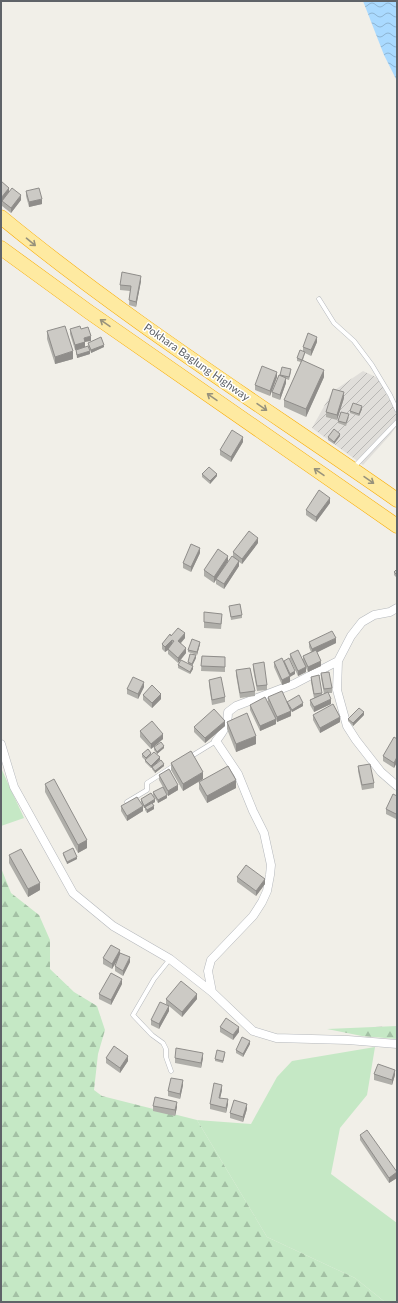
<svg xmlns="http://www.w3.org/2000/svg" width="398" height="1303" viewBox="0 0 398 1303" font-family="Lato,sans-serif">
  <defs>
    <pattern id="industrial-furrows" width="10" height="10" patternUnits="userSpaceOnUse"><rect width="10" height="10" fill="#e0deda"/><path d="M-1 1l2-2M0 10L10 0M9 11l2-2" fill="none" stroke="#b9b8b5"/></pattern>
    <pattern id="forest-firs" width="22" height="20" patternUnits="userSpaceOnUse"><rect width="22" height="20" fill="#c5e8c5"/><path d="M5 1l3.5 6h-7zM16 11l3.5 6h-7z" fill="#a3c0a4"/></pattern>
    <pattern id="water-waves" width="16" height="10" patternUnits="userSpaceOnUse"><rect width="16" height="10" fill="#aadaff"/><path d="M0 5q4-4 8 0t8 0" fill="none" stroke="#8eb4d2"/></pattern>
  </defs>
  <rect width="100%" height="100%" fill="#f1efe8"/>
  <path fill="url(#industrial-furrows)" d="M363,371L378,378L397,414V425L391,434L363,465L312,428L332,392Z"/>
  <path fill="#c5e8c5" d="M1,768L24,818L1,826Z
    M375,1047L367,1095L340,1128L331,1174L397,1223V1302H385L355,1278L267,1237L197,1120L251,1124L277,1077L292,1061Z"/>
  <path fill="url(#forest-firs)" d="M1,868L11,893L39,915L50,940V969L74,992L97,1006L105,1030L98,1054L94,1090L102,1096L197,1120L267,1237L355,1278L385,1302H1Z
    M397,1026V1039L362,1036L327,1029Z"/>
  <path fill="url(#water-waves)" d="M363,1H397V81L384,55Z"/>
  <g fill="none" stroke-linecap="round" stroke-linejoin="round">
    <g stroke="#b5b8bc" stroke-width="5">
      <path id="service" d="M319,299L334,323L354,341L372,365L390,395L397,410
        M354,467L397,422
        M190,757L216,741
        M127,802L147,790V783L175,765
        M170,959L154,979L133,1015L152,1035L163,1043L166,1049V1057L171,1071"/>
    </g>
    <g stroke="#b5b8bc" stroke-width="9">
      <path id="minor" d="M338,661L337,690L347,726L356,740L381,772L397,786
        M1,744L14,787L73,893L113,926L170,959L212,992L253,1031L276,1038L348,1040L397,1044
        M212,992L208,971L211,960L253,916L262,902L267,891L270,875L271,865L264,833L253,811L238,774L216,741C224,731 228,724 228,712L236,706L294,684L338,661L351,636L362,622L374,615L390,612L397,608"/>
    </g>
    <g stroke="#f9ab00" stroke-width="15">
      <path id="trunk" d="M1,217C126,320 264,407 397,500
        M1,248L89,312L397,526"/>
    </g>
    <use href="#service" stroke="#fff" stroke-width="4"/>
    <use href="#minor" stroke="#fff" stroke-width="8"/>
    <use href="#trunk" stroke="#feeaa1" stroke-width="14"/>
  </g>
  <path fill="#afaea9" d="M1,181L9,191L21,200L11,213L2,206V202L1,203Z
    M26,191L42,204L29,207L26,196Z
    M141,281L136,307L129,305L130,291L120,290V285Z
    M70,329L85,342V347L90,354L77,358L76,352V350H75L70,334Z
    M47,331L73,359L55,364L47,339Z
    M317,342L311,356L305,353L303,360L324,377L306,417L284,407V400L301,362L297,361V358L303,351V347Z
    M88,343L104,347L91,353L88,345Z
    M291,372L289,380L286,379V383L280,400L272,397V392L279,375Z
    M277,377L270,396L255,390V385Z
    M344,398L337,420L326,417V412Z
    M362,409L359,416L350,413V411Z
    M349,417L346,426L338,423V421Z
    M340,436L334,444L328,440V437Z
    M243,442L231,462L220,455V450Z
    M202,474L217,476L210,484L202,477Z
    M330,503L316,522L306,515V510Z
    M258,543L242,564L239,562V566L224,589L216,584V579L214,583L204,576V570L228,561L218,577L233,557V552Z
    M200,553L191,572L183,568V563Z
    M397,569V578L394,575V572Z
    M229,606L242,615V618L231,620Z
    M222,619L221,629L204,628V622Z
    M171,636L185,638L181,643L186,653L178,663L168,654V650L165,652L162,649V644Z
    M309,642L336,643L317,652L321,666L308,672L306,668V672L298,676L290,659V654L303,660V656L311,652L309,647Z
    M200,644L197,655L188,652V650Z
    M202,656L225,657V672L201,671Z
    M196,658L192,666L193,669L190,674L178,668V665L188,664V662Z
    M274,662H284L295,674L290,676V682L282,685L274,667Z
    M253,664L267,685V690L257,691L253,669Z
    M236,670L255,691V696L240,698L236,675Z
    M321,673L332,688V693H328L331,704L314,712L310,705V700L314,698L311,682V677L322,693V694H324L321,678Z
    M209,680L225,697V702L212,705L209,685Z
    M144,687L138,699L127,694V689Z
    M143,695L161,699L152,708L143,700Z
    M268,697L287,702L303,706L292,712L291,711V716L277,722L268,702Z
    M250,705L276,724L260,731L250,710Z
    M313,715L340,722L320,733L313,720Z
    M364,715L353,726L348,721V719Z
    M227,722L256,744L236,752L227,729Z
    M225,726L205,743L194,732V727Z
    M140,731L163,739L151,749L140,737Z
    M397,739V762L394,768L383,761V756Z
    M154,747L164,748L157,754L154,750Z
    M142,754H151L160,760L156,763L164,766L155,773L152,769V767L151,768L145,762V760L142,757Z
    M171,763L203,779L183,791L171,770Z
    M358,766L374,783V788L362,790L358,771Z
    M159,775L178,790L168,796L159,780Z
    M199,782L236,788L207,803L199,789Z
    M45,784L87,848L78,853L45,792Z
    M153,792L167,798L158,803L153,795Z
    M397,796V817L396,819L386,814V809Z
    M141,799L155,802L152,804L154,809L147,813L145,810V808H144L141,802Z
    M121,806L143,811L127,821L121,811Z
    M63,853L77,859L67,864L63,855Z
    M9,855L40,890L28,897L9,863Z
    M237,877L265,884L256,896L237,882Z
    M120,955L130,962L123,976L115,971V966L119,957L112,969L103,964V958Z
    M122,984L111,1005L99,999V994Z
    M166,999H197L182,1017L169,1006V1011L159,1029L151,1025V1020L168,1006L166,1004Z
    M220,1027L239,1032L233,1040L220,1032Z
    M250,1044L243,1057L236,1053V1050Z
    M225,1054L223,1063L215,1061V1059Z
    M106,1058L128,1061L120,1073L106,1063Z
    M175,1058H203L201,1068L175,1063Z
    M374,1074L395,1075L392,1085L374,1080Z
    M183,1085L180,1099L168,1096V1091Z
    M222,1090L220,1098L228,1104L226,1113L210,1109V1104Z
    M153,1106L177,1107L175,1116L153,1111Z
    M247,1109L243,1122L230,1118V1113Z
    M360,1135L397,1172V1178L389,1183L360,1140Z"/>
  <path fill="#8f8d8a" d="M9,188V193L1,203V198Z
    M21,195V200L11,213V208Z
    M42,199V204L29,207V202Z
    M141,276V281L136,307V302Z
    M91,336V341L85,342V347L75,350V345L84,338Z
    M317,337V342L311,356V350Z
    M104,345V347L91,353V350Z
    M73,351V359L55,364V357Z
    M90,351V354L77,358V355Z
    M324,370V377L306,417V409Z
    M277,372V377L270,396V391Z
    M286,378V383L280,400V395Z
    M344,392V398L337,420V415Z
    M362,406V409L359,416V414Z
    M340,434V436L334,444V442Z
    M243,437V442L231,462V457Z
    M217,474V476L210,484V481Z
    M330,498V503L316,522V517Z
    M258,538V543L242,564V559Z
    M200,548V553L191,572V567Z
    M228,556V561L214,583V577Z
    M239,561V566L224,589V584Z
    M185,633V638L178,646V641Z
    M336,638V643L312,655V649Z
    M172,640V645L168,649V650L165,652V647Z
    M200,642V644L197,655V652Z
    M186,648V653L178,663V658Z
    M196,655V658L192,666V664Z
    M321,661V666L308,672V667Z
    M193,666V669L190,674V672Z
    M306,667V672L298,676V671Z
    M295,671V674L290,677V674Z
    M290,676V682L282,685V680Z
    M144,682V687L138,699V694Z
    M161,694V699L152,708V703Z
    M331,699V704L314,712V707Z
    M303,703V706L292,712V710Z
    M291,711V716L277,722V717Z
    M364,712V715L353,726V723Z
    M340,717V722L320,733V728Z
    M276,719V724L260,731V726Z
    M225,721V726L205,743V738Z
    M163,734V739L151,749V744Z
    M256,736V744L236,752V744Z
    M164,746V748L157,754V752Z
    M160,757V760L151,768V766Z
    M397,757V762L394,768V763Z
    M164,764V766L155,773V771Z
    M203,772V779L183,791V784Z
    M236,780V788L207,803V796Z
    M178,785V790L168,796V791Z
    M167,795V798L158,803V800Z
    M155,799V802L144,808V806Z
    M143,806V811L127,821V816Z
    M154,806V809L147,813V810Z
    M87,840V848L78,853V845Z
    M77,857V859L67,864V862Z
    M265,879V884L256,896V891Z
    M40,883V890L28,897V889Z
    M120,950V955L112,969V964Z
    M130,957V962L123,976V971Z
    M122,979V984L111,1005V1000Z
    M197,994V999L182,1017V1012Z
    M169,1006V1011L159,1029V1024Z
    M239,1027V1032L233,1040V1035Z
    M250,1041V1044L243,1057V1054Z
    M203,1053V1058L201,1068V1063Z
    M128,1056V1061L120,1073V1068Z
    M395,1070V1075L392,1085V1080Z
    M183,1080V1085L180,1099V1094Z
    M222,1085V1090L219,1103V1098Z
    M228,1099V1104L226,1113V1108Z
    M177,1102V1107L175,1116V1110Z
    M247,1104V1109L243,1122V1117Z
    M397,1172V1178L389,1183V1178Z"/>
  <path fill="#cccac5" stroke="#8f8d8a" d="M1,181L9,188L1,198Z
    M12,188L21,195L11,208L2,201Z
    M39,188L42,199L29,202L26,191Z
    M122,272L141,276L136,302L129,300L131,286L120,285Z
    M65,326L73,351L55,357L47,331Z
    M80,326L81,329L88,327L91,336L84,338L85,342L75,345L70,329Z
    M308,333L317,337L311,350L303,347Z
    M101,337L104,345L91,350L88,343Z
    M88,346L90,351L77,355L76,350Z
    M300,350L305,352L302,360L297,358Z
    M302,360L324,370L306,409L284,400Z
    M262,366L277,372L270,391L255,385Z
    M282,367L291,369L289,377L280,375Z
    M279,375L286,378L280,395L272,392Z
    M333,389L344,392L337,415L326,412Z
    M353,403L362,406L359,414L350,411Z
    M341,412L349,414L346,423L338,421Z
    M334,429L340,434L334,442L328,437Z
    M232,430L243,437L231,457L220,450Z
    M209,467L217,474L210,481L202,474Z
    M319,490L330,498L316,517L306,510Z
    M249,531L258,538L242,559L233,552Z
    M191,544L200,548L191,567L183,563Z
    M218,549L228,556L214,577L204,570Z
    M232,556L239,561L224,584L216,579Z
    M397,569V575L394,572Z
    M240,604L242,615L231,617L229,606Z
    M204,612L222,614L221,624L204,622Z
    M178,628L185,633L178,641L186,648L178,658L168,649L174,641L172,640L165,647L162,644L170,634L171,636Z
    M332,631L336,638L312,649L309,642Z
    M192,639L200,642L197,652L188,650Z
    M298,650L306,667L298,671L290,654Z
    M316,650L321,661L308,667L303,656Z
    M190,654L196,655L192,664L188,662Z
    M202,656L225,657V667L201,666Z
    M282,658L290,676L282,680L274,662Z
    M289,658L295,671L290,674L284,661Z
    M181,660L193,666L190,672L178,665Z
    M264,662L267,685L257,686L253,664Z
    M250,668L255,691L240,693L236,670Z
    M329,672L332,688L324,689L321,673Z
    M319,675L322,693L314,694L311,677Z
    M133,677L144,682L138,694L127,689Z
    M221,677L225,697L212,700L209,680Z
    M152,685L161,694L152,703L143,695Z
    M282,691L291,711L277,717L268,697Z
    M328,692L331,699L314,707L310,700Z
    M299,695L303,703L292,710L287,702Z
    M265,697L276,719L260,726L250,705Z
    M333,704L340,717L320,728L313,715Z
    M359,708L364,712L353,723L348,719Z
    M214,709L225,721L205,738L194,727Z
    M247,713L256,736L236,744L227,722Z
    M152,721L163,734L151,744L140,731Z
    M394,737L397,739V757L394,763L383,756Z
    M161,742L164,746L157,752L154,747Z
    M148,749L151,753L146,758L142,754Z
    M191,751L203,772L183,784L171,763Z
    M154,752L160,757L151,766L145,760Z
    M161,760L164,764L155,771L152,767Z
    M370,764L374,783L362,785L358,766Z
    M228,766L236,780L207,796L199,782Z
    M169,769L178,785L168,791L159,775Z
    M54,779L87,840L78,845L45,784Z
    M163,787L167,795L158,800L153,792Z
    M151,793L155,799L144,806L141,799Z
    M393,794L397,796V812L396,814L386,809Z
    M137,797L143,806L127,816L121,806Z
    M152,803L154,806L147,810L145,807Z
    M73,848L77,857L67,862L63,853Z
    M21,849L40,883L28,889L9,855Z
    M246,865L265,879L256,891L237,877Z
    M111,945L120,950L112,964L103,958Z
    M120,953L130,957L123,971L115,966Z
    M111,973L122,979L111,1000L99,994Z
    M181,981L197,994L182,1012L166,999Z
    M160,1002L169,1006L159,1024L151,1020Z
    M226,1018L239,1027L233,1035L220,1027Z
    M242,1037L250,1041L243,1054L236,1050Z
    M114,1046L128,1056L120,1068L106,1058Z
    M176,1048L203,1053L201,1063L175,1058Z
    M217,1050L225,1052L223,1061L215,1059Z
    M378,1064L395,1070L392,1080L374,1074Z
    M171,1078L183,1080L180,1094L168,1091Z
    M214,1083L222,1085L219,1098L228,1099L226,1108L210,1104Z
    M155,1097L177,1102L175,1110L153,1106Z
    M234,1100L247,1104L243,1117L230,1113Z
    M367,1130L397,1172L389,1178L360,1135Z"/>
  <defs><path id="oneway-shaft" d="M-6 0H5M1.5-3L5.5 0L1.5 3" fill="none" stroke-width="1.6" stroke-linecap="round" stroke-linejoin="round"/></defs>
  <g stroke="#97927c">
    <use href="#oneway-shaft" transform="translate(31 242) rotate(40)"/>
    <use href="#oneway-shaft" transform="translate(105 323) rotate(-145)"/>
    <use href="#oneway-shaft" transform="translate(212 397) rotate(-145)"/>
    <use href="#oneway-shaft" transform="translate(262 407) rotate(35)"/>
    <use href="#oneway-shaft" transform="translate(319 472) rotate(-145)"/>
    <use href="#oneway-shaft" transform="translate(369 480) rotate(35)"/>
  </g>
  <g text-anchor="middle" stroke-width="3" stroke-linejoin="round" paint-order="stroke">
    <g font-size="11" fill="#5f6368" stroke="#fff">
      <text transform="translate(197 362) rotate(35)" y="4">Pokhara Baglung Highway</text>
    </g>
  </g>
  <rect width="398" height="1303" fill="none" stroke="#5f6368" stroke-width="4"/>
</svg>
